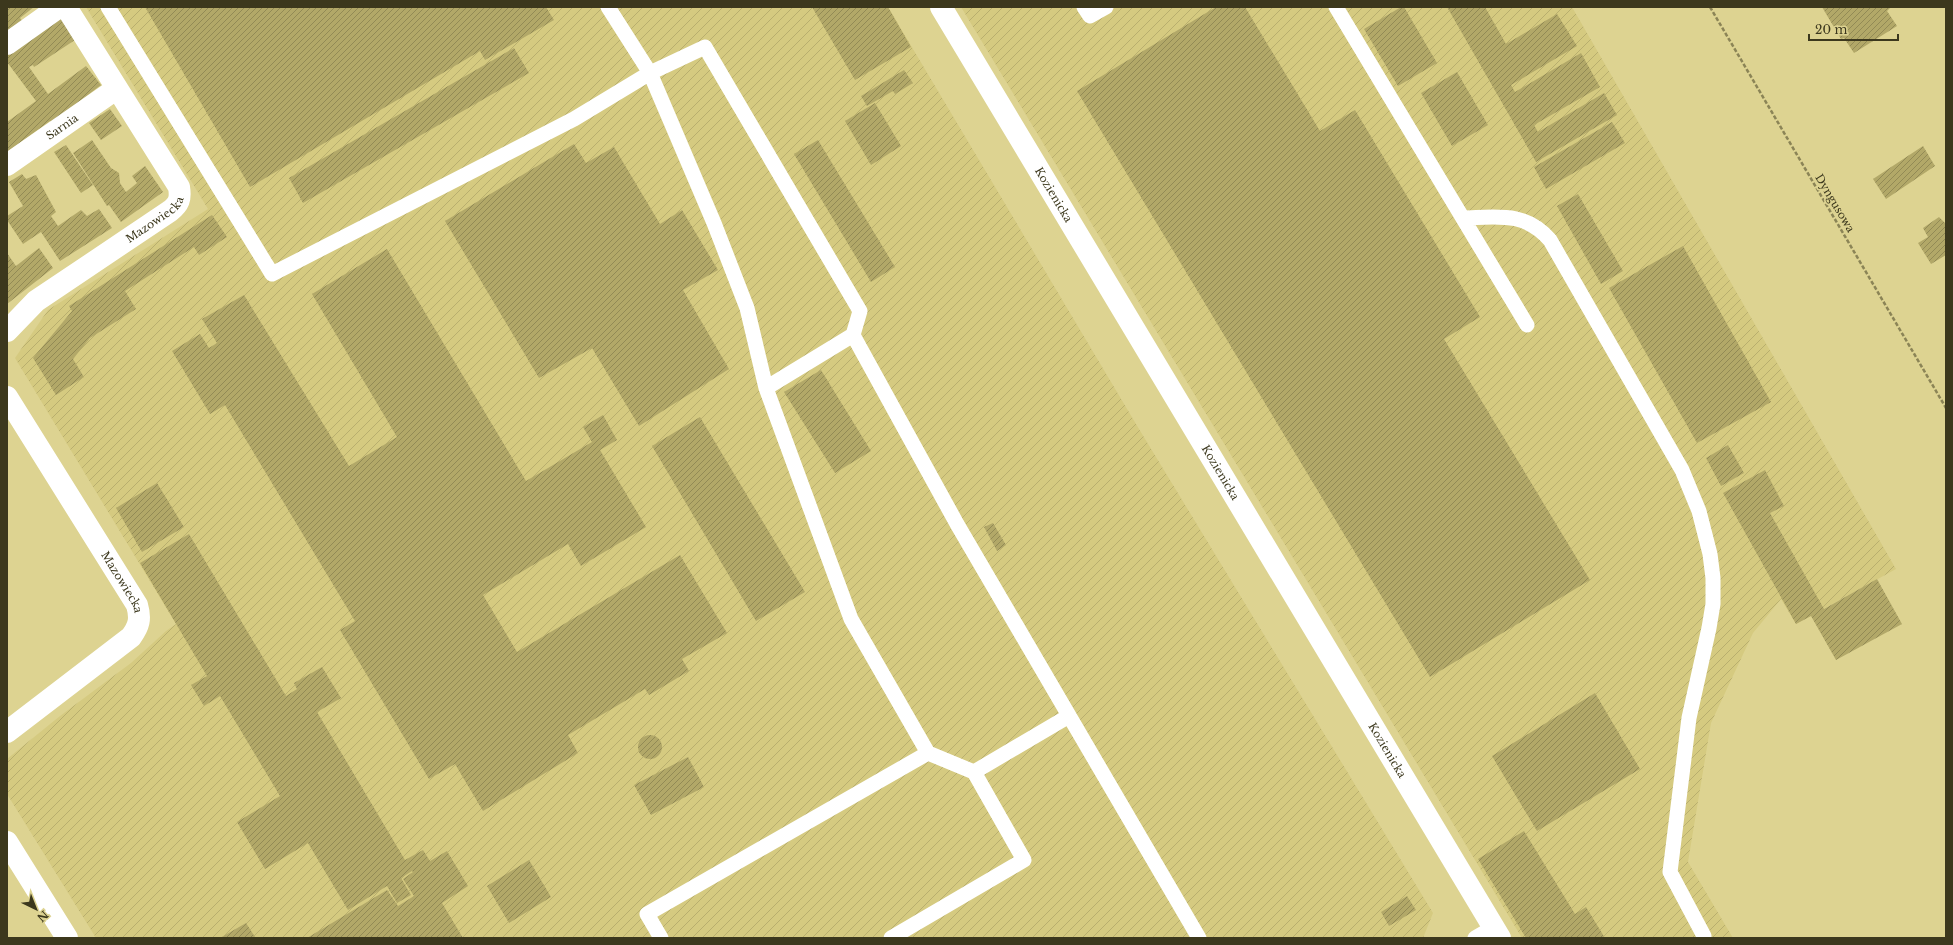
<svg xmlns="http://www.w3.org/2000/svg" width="1953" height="945" viewBox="0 0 1953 945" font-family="'Libre Baskerville',serif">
  <defs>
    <pattern id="industrial-furrows" width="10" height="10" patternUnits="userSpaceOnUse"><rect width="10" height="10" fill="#d5ca80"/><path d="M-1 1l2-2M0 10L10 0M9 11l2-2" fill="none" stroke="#b8ae6e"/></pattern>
    <pattern id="building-hatch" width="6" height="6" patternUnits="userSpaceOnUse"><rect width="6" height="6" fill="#b2a868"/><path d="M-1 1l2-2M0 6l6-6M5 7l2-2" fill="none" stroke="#928a55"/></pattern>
  </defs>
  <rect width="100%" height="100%" fill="#ddd391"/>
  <path fill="url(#industrial-furrows)" d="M86,7H888L1139,429L1433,913L1423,938H96L7,794V759L60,716L131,663L166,631L176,624L15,358L48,310L208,209Z
    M961,7H1572L1896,569L1796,624L1781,599L1753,633L1711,723L1688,862L1733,938H1522Z"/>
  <path fill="url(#building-hatch)" d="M7,7H34L20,18L26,26L7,40Z
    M145,7H546L554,20L485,60L480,51L250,187Z
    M812,7H888L911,47L855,80Z
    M1216,7H1245L1320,131L1355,110L1480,317L1444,339L1590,580L1430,677L1077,91Z
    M1401,7H1404L1437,63L1398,86L1364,29Z
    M1447,7H1485L1506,44L1557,14L1577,46L1511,85L1515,92L1581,53L1600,87L1534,125L1538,132L1604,93L1617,115L1536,162Z
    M1822,7H1889L1890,8L1887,11L1897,26L1854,53L1844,38L1841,39Z
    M61,14L78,38L34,67L33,65L29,67L48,94L86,66L101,85L51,123L50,121L7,152V122L36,101L7,62V52Z
    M514,48L529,73L303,203L289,178Z
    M904,70L913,83L895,94L893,91L867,106L861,96Z
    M1457,72L1488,125L1452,146L1421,93Z
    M875,103L901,146L871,165L845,121Z
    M110,109L122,126L101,140L89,123Z
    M1612,122L1625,143L1546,189L1534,167Z
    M92,140L111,168L119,173L120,183L126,192L137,183L132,176L145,166L163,192L121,222L109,205L107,206L73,153Z
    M818,140L895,267L871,282L794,154Z
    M574,144L586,163L614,147L660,224L682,210L718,270L683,290L729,369L639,426L592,348L539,378L445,221Z
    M66,145L93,185L81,193L54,152Z
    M1923,146L1935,166L1886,199L1873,179Z
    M22,174L26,179L36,175L56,212L51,216L58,226L81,210L87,216L99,209L112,228L60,261L41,232L23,244L7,220V216L23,206L9,182Z
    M1578,194L1623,271L1601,284L1557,206Z
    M212,215L227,237L199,255L194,247L125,291L136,309L90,338L73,359L84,377L56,395L33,358L72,311L69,306Z
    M1939,217L1946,224V255L1931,264L1918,243L1928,237L1923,228Z
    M1683,246L1771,402L1697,443L1609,288Z
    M39,248L53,268L7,304V253L16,266Z
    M387,249L526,481L592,442L583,427L603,415L617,440L600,450L646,527L581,566L568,544L483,595L517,652L680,555L727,633L682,659L689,671L649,695L645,689L568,735L578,753L483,811L455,764L429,779L340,630L355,621L225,405L210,414L172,351L200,334L209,348L217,343L202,319L244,295L349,466L397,437L312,294Z
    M821,370L871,451L835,473L784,392Z
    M700,417L805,592L756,621L652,446Z
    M1728,445L1744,473L1721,486L1706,458Z
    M1765,470L1784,506L1770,513L1824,609L1877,579L1902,624L1836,660L1811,616L1796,624L1723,493Z
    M157,483L184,527L142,552L116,508Z
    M993,523L1006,545L997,551L984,527Z
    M189,534L286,696L297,689L294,683L322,667L341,698L317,712L405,860L423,850L430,861L447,851L468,886L442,903L463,938H307L387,890L398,906L414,896L403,879L413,872L412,871L401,878L411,895L397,903L387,886L348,910L308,843L265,869L237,822L280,796L220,696L204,706L191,685L207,676L140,563Z
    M1595,693L1640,769L1537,831L1492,756Z
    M638 747a12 12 0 1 1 24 0a12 12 0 1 1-24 0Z
    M688,757L704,787L651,815L634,785Z
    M1524,831L1575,914L1586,907L1605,938H1526L1478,859Z
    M529,860L551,897L509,923L487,886Z
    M1407,896L1416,910L1389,926L1381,912Z
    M246,923L255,937L220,938Z"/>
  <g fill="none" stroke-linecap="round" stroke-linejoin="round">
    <path stroke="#8b8456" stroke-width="2.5" stroke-dasharray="4 2" stroke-linecap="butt" d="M1710,7L1946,408"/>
    <path stroke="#fff" stroke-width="15" d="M108,7L272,274L574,119L650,73L714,223L747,308L766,388L851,619L928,753L974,772
      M608,7L650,73L705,47L860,311L853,335L957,524L1199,938
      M1084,7L1090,16L1106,7
      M1336,7L1527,325
      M1463,218C1497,217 1525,211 1550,240L1682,470L1699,511L1710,554L1713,578V604L1709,628L1689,718L1670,872L1704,936
      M766,388L853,335
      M661,938L647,914L928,753
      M891,938L1024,860L974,772L1069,716
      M1475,938L1494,927"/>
    <g stroke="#fff" stroke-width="22">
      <path id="s1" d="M941,7L1500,938"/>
      <path d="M7,44L59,7"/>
      <path id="s2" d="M7,165L116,89"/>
      <path id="s3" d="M7,331L36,301L170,211C179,204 181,199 179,187L66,7"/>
      <path id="s4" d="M7,397L137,605C141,619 139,626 131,637L7,732"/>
      <path d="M7,842L67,938"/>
    </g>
  </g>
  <g text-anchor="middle" stroke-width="3.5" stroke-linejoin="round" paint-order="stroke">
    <g font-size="11" fill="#3c381d" stroke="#ddd391">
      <text dy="4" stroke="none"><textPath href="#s2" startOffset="67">Sarnia</textPath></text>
      <text dy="4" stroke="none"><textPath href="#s1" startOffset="219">Kozienicka</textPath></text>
      <text transform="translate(1835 203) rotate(59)" y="4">Dyngusowa</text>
      <text dy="4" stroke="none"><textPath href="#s3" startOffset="186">Mazowiecka</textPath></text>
      <text dy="4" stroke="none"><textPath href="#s1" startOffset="543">Kozienicka</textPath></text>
      <text dy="4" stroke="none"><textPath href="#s4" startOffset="218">Mazowiecka</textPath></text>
      <text dy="4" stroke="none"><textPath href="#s1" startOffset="867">Kozienicka</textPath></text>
    </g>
  </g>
  <rect width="1953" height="945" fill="none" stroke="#3c381d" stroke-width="16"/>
  <g transform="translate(36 909) rotate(137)" stroke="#ddd391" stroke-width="3" paint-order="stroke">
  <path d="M0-3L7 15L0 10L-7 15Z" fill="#3c381d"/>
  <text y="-6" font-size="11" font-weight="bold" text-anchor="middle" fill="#3c381d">N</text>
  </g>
  <path d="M1809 34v6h89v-6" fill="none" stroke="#3c381d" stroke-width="2"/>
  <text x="1815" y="34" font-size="12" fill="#3c381d" stroke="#ddd391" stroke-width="3" paint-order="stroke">20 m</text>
</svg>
